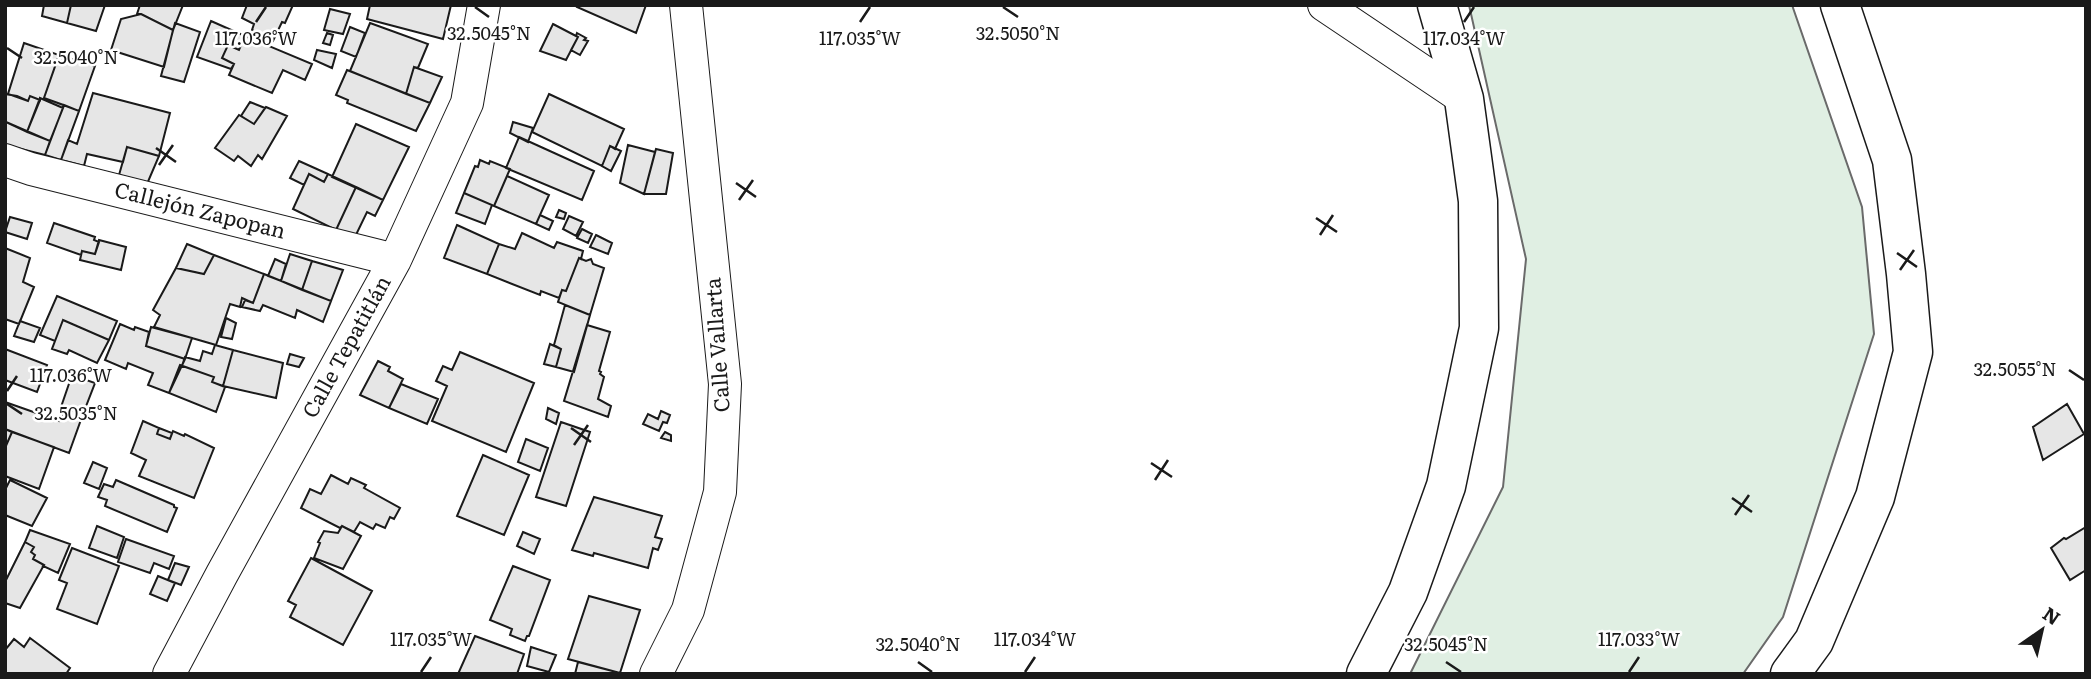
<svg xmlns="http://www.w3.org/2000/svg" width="2091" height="679" viewBox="0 0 2091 679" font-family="Literata,serif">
  <rect width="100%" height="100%" fill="#fff"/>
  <path fill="#e0efe3" stroke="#6a6a6a" stroke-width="2" d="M1469,5H1792L1862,207L1874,334L1783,617L1743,674H1410L1503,487L1526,259Z"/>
  <path fill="#e6e6e6" stroke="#1a1a1a" stroke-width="2" d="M44,5H71L67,23L42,16Z
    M71,5H105L96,31L67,23Z
    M140,5H183L173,30L141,14H137Z
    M247,5H293L285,23L282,22L273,41L252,30L254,24L242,18Z
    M370,5H451L443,39L367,19Z
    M578,5H646L636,33L577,7Z
    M330,9L350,14L343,34L324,30Z
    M141,14L173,30L164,67L111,50L121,19Z
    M211,21L245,36L239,50L228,45L222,58L234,64L231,69L197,57Z
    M175,23L200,32L184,82L161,76Z
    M370,23L428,44L418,68L414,67L406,94L350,71Z
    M553,24L578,37L566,60L540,51Z
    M350,27L365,33L356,57L341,51Z
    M327,33L333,35L330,45L323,43Z
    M577,33L586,38L584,40L588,41L580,55L571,50L578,37L576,36Z
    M245,36L312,64L305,80L283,70L272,93L229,75L234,64L222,58L228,45L239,50Z
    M24,43L59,55L44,98L64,105L63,108L40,98V100L30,96L28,101L8,94Z
    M317,50L336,54L332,68L314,60Z
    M59,55L95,66L79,111L44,98Z
    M414,67L442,77L430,103L406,94Z
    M347,70L430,103L416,131L347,103L348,100L336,95Z
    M93,93L170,113L159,156L127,147L123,162L87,154L84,166L61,160L68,140L77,144Z
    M5,94L17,96L28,101L30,96L40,100L27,132L6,122L5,124Z
    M549,94L624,129L615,149L610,146L602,166L532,132Z
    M40,98L63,108L50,141L27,132Z
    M250,102L265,108L254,124L241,116Z
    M64,105L79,111L61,160L45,155Z
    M266,107L287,116L262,159L258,155L251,166L238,156L234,161L215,148L239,115L254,124Z
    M6,122L50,141L45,155L5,145Z
    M513,122L533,128L528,142L510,133Z
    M356,124L409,147L383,200L332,177Z
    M519,137L594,171L582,200L506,168Z
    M628,145L655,152L644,194L620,183Z
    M610,146L621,151L611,171L602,166Z
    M127,147L159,156L147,184L119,175Z
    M656,149L673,153L666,194H644Z
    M480,160L489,164L490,161L510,169L494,206L464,193L475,166L478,167Z
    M299,161L328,174L324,182L309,174L304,185L290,178Z
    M309,174L324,182L328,174L356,187L336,230L293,209Z
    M507,176L549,195L536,224L494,206Z
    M356,187L383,200L375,216L367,212L353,241L336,230Z
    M464,193L492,205L485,224L456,213Z
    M559,210L566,213L564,219L556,217Z
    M540,215L553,221L549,230L536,224Z
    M569,216L583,222L576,236L563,229Z
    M10,217L32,223L27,239L5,232Z
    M54,223L95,237L94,240L99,242L95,254L82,251L81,255L47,243Z
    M457,225L499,244L487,274L444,258Z
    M582,229L592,234L588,243L577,238Z
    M522,233L554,248L557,242L583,251L581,259L579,258L566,291L562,290L559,298L541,291L540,295L487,274L499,244L515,249Z
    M596,235L612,243L608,254L590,247Z
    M99,240L126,247L121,270L80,260L82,251L95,254Z
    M187,244L214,255L204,274L176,268Z
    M5,248L30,258L23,282L34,287L19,324L5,319Z
    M290,254L312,261L302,290L281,281Z
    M214,255L264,274L253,303L242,298L240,307L230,304L216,345L154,327L160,315L153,310L176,268L204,274Z
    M579,258L586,261L591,259L593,264L604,268L590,315L558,302L562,290L566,291Z
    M275,259L286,264L281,281L268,276Z
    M312,261L343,270L331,301L302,290Z
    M264,274L331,301L323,322L297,310L295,318L263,305L260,311L242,307L245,300L253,303Z
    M57,296L117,321L109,340L63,320L55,341L40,335Z
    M565,305L590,315L574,372L556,367L561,349L554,345Z
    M226,318L236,323L232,339L221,337Z
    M63,320L109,340L97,363L69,350L67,354L52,349Z
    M20,321L40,328L34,342L14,336Z
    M120,324L134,330L135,327L149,332L146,346L185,359L169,393L148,385L153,373L128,363L126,369L105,360Z
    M587,325L610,332L599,371L601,372L600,374L604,377L598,399L611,406L608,417L564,401Z
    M151,327L192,338L185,359L146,346Z
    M550,344L561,349L556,367L544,364Z
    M215,345L233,350L223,386L212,382L214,377L182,366L185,357L200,361L203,351L212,354Z
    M5,349L47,365L37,392L5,380Z
    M233,350L283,363L276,398L223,386Z
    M460,352L534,383L506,452L432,421L447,386L436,381L443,366L452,370Z
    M290,354L304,358L299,367L287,364Z
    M378,361L390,367L388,371L403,379L389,408L360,395Z
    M180,365L214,377L212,382L225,387L216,412L169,393Z
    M72,375L95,383L83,414L61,407Z
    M401,384L438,399L427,424L389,408Z
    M5,402L59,421L65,407L83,414L69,453L5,429Z
    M2067,404L2084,434L2043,460L2033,427Z
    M548,408L559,413L556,424L546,419Z
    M661,411L670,415L667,423L663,422L659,431L643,424L648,414L658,419Z
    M143,421L159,428L157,434L170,439L173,431L184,436L185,434L214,448L194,498L139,476L146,460L131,453Z
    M561,422L590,432L566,506L536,497Z
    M159,428L172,433L170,439L157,434Z
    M5,429L12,432L5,448Z
    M12,432L54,447L39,489L5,476V448Z
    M665,432L671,435V441L661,438Z
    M526,439L548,448L540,471L518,462Z
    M483,455L529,475L504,535L457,516Z
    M93,462L107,468L99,489L84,483Z
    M331,475L348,484L351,478L366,485L364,488L400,508L394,519L390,517L385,528L376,524L373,529L360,522L354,532L342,526L340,528L301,508L310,489L321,494Z
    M10,480L47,498L32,526L5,515V490Z
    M116,480L174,505V507L177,508L167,532L105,506L107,500L98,497L104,484L113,487Z
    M594,497L662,516L655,537L662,539L658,550L653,548L648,568L594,553L593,556L572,550Z
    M97,526L124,537L117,558L89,548Z
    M342,526L361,536L343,569L314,558L320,543L318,542L324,531L338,533Z
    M2086,527V570L2070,580L2051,548L2064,538L2066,539Z
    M30,530L70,544L58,573L43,566L44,565L33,559L35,555L31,552L34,547L25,542Z
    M523,532L540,539L534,554L517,546Z
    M126,539L174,556L169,569L154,563L150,573L118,562Z
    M25,542L34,547L31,552L35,555L33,559L44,565L20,608L5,603V582Z
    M72,548L119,566L97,624L57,609L67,583L59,580Z
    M311,558L372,591L343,645L290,617L296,605L288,601Z
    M175,563L189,567L181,585L168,580Z
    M513,566L550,580L529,636H527L525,641L510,635L512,629L490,620Z
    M158,576L175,583L167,601L150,594Z
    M589,596L640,610L620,673L568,659Z
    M475,636L524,654L517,674H458Z
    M30,638L70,668L66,674H5V650L14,639L24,647Z
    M531,647L556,655L549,672L527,666Z
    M578,662L620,673L575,674Z"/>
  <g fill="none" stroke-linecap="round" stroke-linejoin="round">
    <g stroke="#1a1a1a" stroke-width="34">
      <path id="street" d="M1324,5L1464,99
        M5,160L31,169L395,260
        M169,674L222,574L395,260L467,103L484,5
        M656,674L688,610L720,492L725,384L686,5"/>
    </g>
    <g stroke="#1a1a1a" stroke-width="41">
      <path id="primary" d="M1366,674L1408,592L1446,486L1479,328L1478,201L1464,99L1437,5
        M1790,674L1814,641L1875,497L1913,352L1906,274L1892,160L1840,5"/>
    </g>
    <use href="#street" stroke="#fff" stroke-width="32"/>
    <use href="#primary" stroke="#fff" stroke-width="38"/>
  </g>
  <path fill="none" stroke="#1a1a1a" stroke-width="2.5" d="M475,7L489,17M1003,7L1018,17M256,22L266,7M860,22L870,7M1464,22L1474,7M7,48L22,58M156,148L176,162M159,165L173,145M736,183L756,197M739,200L753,180M1316,218L1337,232M1320,235L1333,215M1897,253L1917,267M1900,270L1914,250M2069,370L2084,380M7,391L17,376M7,404L22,414M571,428L591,442M574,445L588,425M1151,463L1172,477M1155,480L1168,460M1732,498L1752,512M1735,515L1749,495M918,662L932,672M1446,662L1461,672M421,672L431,657M1025,672L1035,657M1629,672L1639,657"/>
  <g text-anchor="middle" stroke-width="5" stroke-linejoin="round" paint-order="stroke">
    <g font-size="21" fill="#1a1a1a" stroke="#fff">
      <text transform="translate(200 211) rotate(14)" y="7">Callejón Zapopan</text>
      <text transform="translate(718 345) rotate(-94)" y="7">Calle Vallarta</text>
      <text transform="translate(347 347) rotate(-61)" y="7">Calle Tepatitlán</text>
    </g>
  </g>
  <g font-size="18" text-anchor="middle" fill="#1a1a1a" stroke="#fff" stroke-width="5" stroke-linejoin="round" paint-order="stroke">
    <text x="489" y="40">32.5045°N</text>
    <text x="1018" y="40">32.5050°N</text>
    <text x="860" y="45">117.035°W</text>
    <text x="1464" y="45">117.034°W</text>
    <text x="256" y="45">117.036°W</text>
    <text x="76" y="64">32.5040°N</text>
    <text x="2015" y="376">32.5055°N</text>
    <text x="71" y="382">117.036°W</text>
    <text x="76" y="420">32.5035°N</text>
    <text x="431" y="646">117.035°W</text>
    <text x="1035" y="646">117.034°W</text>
    <text x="1639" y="646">117.033°W</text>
    <text x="918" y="651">32.5040°N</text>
    <text x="1446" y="651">32.5045°N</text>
  </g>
  <rect width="2091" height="679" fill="none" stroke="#1a1a1a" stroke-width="14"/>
  <g transform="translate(2042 630) rotate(34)" stroke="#ffffff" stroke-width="5" paint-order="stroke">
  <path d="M0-5L12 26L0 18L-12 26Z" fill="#1a1a1a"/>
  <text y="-10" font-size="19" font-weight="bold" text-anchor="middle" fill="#1a1a1a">N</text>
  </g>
</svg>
